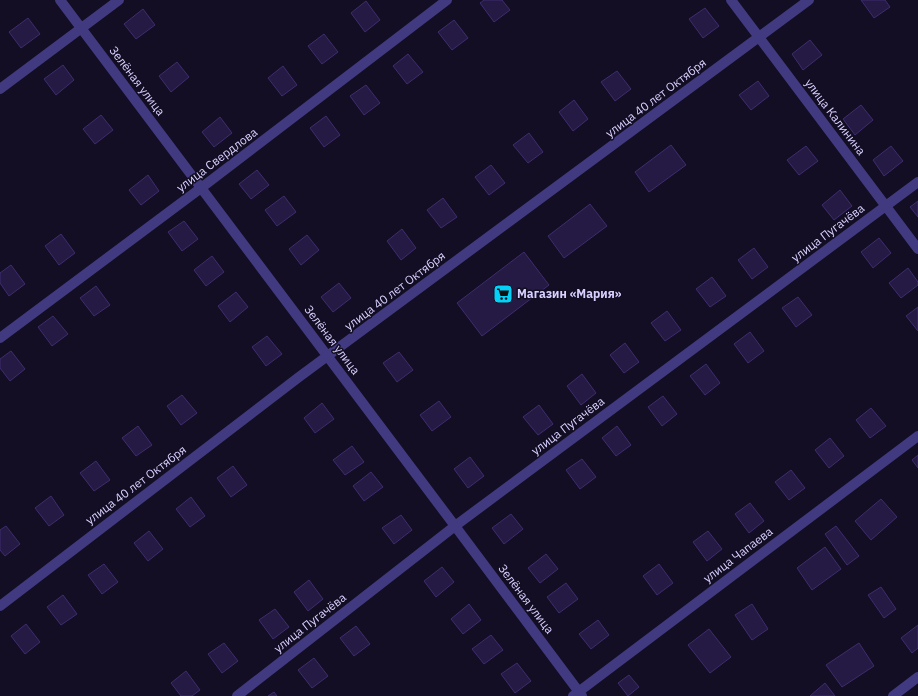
<svg xmlns="http://www.w3.org/2000/svg" width="918" height="696" viewBox="0 0 918 696" font-family="'IBM Plex Sans',sans-serif">
  <rect width="100%" height="100%" fill="#130e23"/>
  <path fill="#251a44" stroke="#3e2d6f" d="M484,0H502L510,10L494,22L480,3Z
    M861,0H885L890,7L874,18Z
    M366,1L380,20L365,32L351,13Z
    M705,8L719,26L703,38L689,19Z
    M143,9L155,25L136,39L124,24Z
    M28,18L40,34L21,48L9,32Z
    M454,20L468,38L452,50L438,32Z
    M324,34L338,52L322,64L308,46Z
    M810,40L822,55L803,70L792,54Z
    M408,54L423,72L407,84L393,66Z
    M177,62L189,77L171,92L159,76Z
    M63,65L74,80L56,95L44,79Z
    M283,66L297,85L282,96L268,78Z
    M617,71L631,89L615,101L601,82Z
    M758,81L769,96L751,110L739,95Z
    M366,85L380,103L364,115L350,96Z
    M574,100L588,119L573,131L559,112Z
    M861,105L873,120L855,135L843,119Z
    M101,115L113,130L95,144L83,129Z
    M326,116L340,135L324,147L310,128Z
    M220,117L232,133L214,147L202,132Z
    M529,133L543,152L528,163L513,145Z
    M671,145L686,165L649,192L635,172Z
    M806,146L818,161L799,175L787,160Z
    M891,146L903,161L884,176L873,160Z
    M491,165L505,183L489,195L475,177Z
    M257,170L269,185L251,199L239,184Z
    M148,175L159,191L141,205L129,190Z
    M840,190L852,206L834,220L822,205Z
    M284,196L296,212L277,226L265,210Z
    M443,198L457,217L441,228L427,210Z
    M918,201V217L910,207Z
    M590,204L607,226L564,258L548,236Z
    M184,221L198,239L182,251L168,232Z
    M402,229L416,248L401,260L387,241Z
    M61,234L75,253L59,265L45,246Z
    M307,235L319,250L301,265L289,249Z
    M879,238L891,253L873,268L861,252Z
    M754,248L768,267L752,279L738,260Z
    M524,252L549,285L482,336L457,303Z
    M212,256L224,272L206,286L194,270Z
    M11,265L25,284L9,296L0,283V273Z
    M908,268L918,282V285L901,298L889,283Z
    M712,277L726,296L710,307L696,289Z
    M339,283L351,298L333,312L321,297Z
    M96,286L110,305L94,316L80,298Z
    M236,292L248,307L230,322L218,306Z
    M798,297L812,315L796,327L782,308Z
    M918,307V331L906,316Z
    M667,311L681,330L665,341L651,323Z
    M53,316L68,334L52,346L38,327Z
    M750,332L764,351L748,363L734,344Z
    M267,336L282,354L266,366L252,347Z
    M625,343L639,362L624,373L610,355Z
    M11,351L25,369L10,381L0,368V359Z
    M399,352L413,370L397,382L383,363Z
    M706,364L720,383L705,395L690,376Z
    M582,374L596,393L581,405L567,386Z
    M182,395L197,413L181,425L167,406Z
    M663,396L677,414L662,426L648,407Z
    M439,401L451,417L432,431L420,415Z
    M322,403L334,419L315,433L304,418Z
    M539,405L553,424L538,435L523,417Z
    M871,408L886,426L870,438L856,420Z
    M138,426L152,445L136,456L122,438Z
    M617,426L631,445L616,456L602,438Z
    M830,438L844,456L829,468L815,450Z
    M352,446L364,462L345,475L333,460Z
    M918,455V468L912,460Z
    M470,457L484,476L468,488L454,469Z
    M582,459L596,477L580,489L566,470Z
    M96,461L110,480L94,491L80,473Z
    M233,466L247,485L231,497L217,478Z
    M791,470L805,488L789,500L775,482Z
    M371,472L383,487L364,501L353,486Z
    M51,496L64,515L49,526L35,508Z
    M191,497L205,516L190,527L176,509Z
    M881,499L897,517L871,540L855,521Z
    M750,503L764,521L749,533L735,514Z
    M511,514L523,529L504,544L492,528Z
    M401,515L412,530L394,544L382,528Z
    M6,526L20,544L5,556L0,550V530Z
    M836,526L859,556L847,565L825,534Z
    M149,531L163,549L148,561L134,543Z
    M708,531L722,549L707,561L693,542Z
    M825,547L841,569L812,590L797,568Z
    M546,554L558,569L540,583L528,568Z
    M104,564L118,582L102,594L88,575Z
    M659,564L673,583L657,595L643,576Z
    M442,567L454,582L436,597L424,581Z
    M309,580L323,599L308,611L294,592Z
    M566,583L578,599L559,613L547,597Z
    M881,587L896,609L884,618L868,595Z
    M63,595L77,614L61,625L47,607Z
    M469,604L481,620L463,634L451,619Z
    M752,604L768,629L752,640L735,615Z
    M275,609L289,627L273,639L259,620Z
    M598,620L609,635L591,649L579,634Z
    M26,624L40,642L25,654L11,636Z
    M918,625V648L912,653L901,638Z
    M356,626L370,644L354,656L340,638Z
    M709,629L731,657L710,673L688,645Z
    M491,635L503,650L484,664L472,649Z
    M224,643L238,661L222,673L208,654Z
    M859,643L874,666L842,687L826,665Z
    M314,658L328,676L312,688L298,670Z
    M517,663L531,681L515,693L501,674Z
    M186,671L200,690L192,696H181L171,683Z
    M629,675L639,687L628,696L618,683Z
    M825,683L835,696H810Z
    M274,692L277,696H268Z"/>
  <g fill="none" stroke-linecap="round" stroke-linejoin="round">
    <path stroke="#413a81" stroke-width="10" d="M60,0L455,526L582,696
      M731,0L918,249
      M0,89L119,0
      M0,338L201,188L447,0
      M0,606L299,377L809,0
      M237,696L455,526L918,182
      M573,696L918,436
      M893,696L918,677"/>
  </g>
  <defs>
    <g id="supermarket-square" transform="scale(1)"><rect x="-9" y="-9" width="18" height="18" rx="4" fill="#03d1f8" stroke="#130e23"/><path d="M-6-5.5h2.5l.6 2H6L4.5 2H-2.5L-4.4-4H-6ZM-1.5 3.2a1.3 1.3 0 1 0 .1 0ZM3 3.2a1.3 1.3 0 1 0 .1 0Z" fill="#111"/></g>
  </defs>
  <g fill-rule="evenodd">
    <use href="#supermarket-square" x="503" y="294"/>
  </g>
  <g text-anchor="middle" stroke-width="3" stroke-linejoin="round" paint-order="stroke">
    <g font-size="12" fill="#d8d0fe" stroke="#130e23">
      <text transform="translate(137 81) rotate(53)" y="4">Зелёная улица</text>
      <text transform="translate(656 98) rotate(-37)" y="4">улица 40 лет Октября</text>
      <text transform="translate(835 117) rotate(53)" y="4">улица Калинина</text>
      <text transform="translate(217 160) rotate(-37)" y="4">улица Свердлова</text>
      <text transform="translate(828 233) rotate(-37)" y="4">улица Пугачёва</text>
      <text transform="translate(395 291) rotate(-37)" y="4">улица 40 лет Октября</text>
      <text transform="translate(332 340) rotate(53)" y="4">Зелёная улица</text>
      <text transform="translate(568 426) rotate(-37)" y="4">улица Пугачёва</text>
      <text transform="translate(136 485) rotate(-37)" y="4">улица 40 лет Октября</text>
      <text transform="translate(738 555) rotate(-37)" y="4">улица Чапаева</text>
      <text transform="translate(526 599) rotate(53)" y="4">Зелёная улица</text>
      <text transform="translate(310 623) rotate(-38)" y="4">улица Пугачёва</text>
    </g>
    <g font-size="12" font-weight="bold" fill="#d8d0fe" stroke="#130e23" text-anchor="start">
      <text x="517" y="298">Магазин «Мария»</text>
    </g>
  </g>
</svg>
